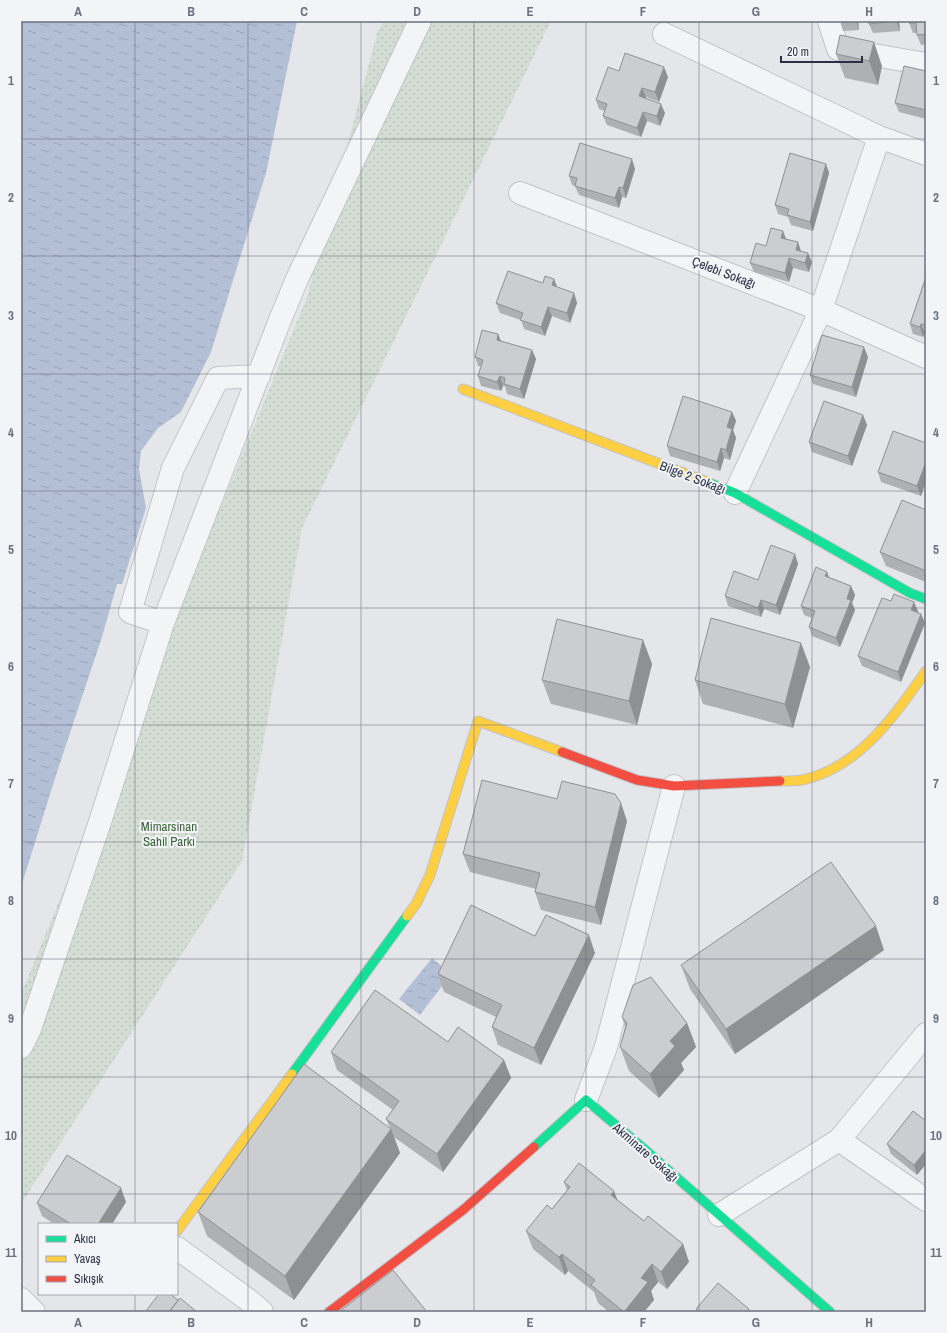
<svg xmlns="http://www.w3.org/2000/svg" width="947" height="1333" viewBox="0 0 947 1333" font-family="'Archivo Narrow',sans-serif">
  <defs>
    <pattern id="park-dots" width="8" height="8" patternUnits="userSpaceOnUse"><rect width="8" height="8" fill="#d3ddd4"/><path d="M2 2h.1M6 6h.1" fill="none" stroke="#b5beb7" stroke-width="1.8" stroke-linecap="round"/></pattern>
    <pattern id="water-ripples" width="26" height="14" patternUnits="userSpaceOnUse"><rect width="26" height="14" fill="#b2bfd5"/><path d="M2 4q2-2 4 0t4 0M15 11q2-2 4 0t4 0" fill="none" stroke="#99a4b8"/></pattern>
  </defs>
  <rect width="100%" height="100%" fill="#e4e6e9"/>
  <path fill="url(#park-dots)" d="M384,21H551L302,528L242,861L21,1204V994L307,297L378,30Z"/>
  <path fill="url(#water-ripples)" d="M21,21H297L266,173L211,352L181,412L158,428L141,451L139,469L146,508L122,584H117L102,637L57,772L21,887Z
    M432,958L451,974L420,1015L399,999Z"/>
  <g fill="none" stroke-linecap="round" stroke-linejoin="round">
    <g stroke="#c1c3c7" stroke-width="24">
      <path id="street" d="M829,21L838,49L926,64
        M664,34L879,137L926,154
        M520,193L821,310L926,357
        M735,493L821,310L879,137
        M163,623L130,612L173,468L218,378L259,376
        M21,1047L30,1029L100,822L163,623L280,320L297,279L420,21
        M586,1100L606,1047L674,786
        M839,1140L926,1200
        M719,1215L839,1140L926,1034
        M177,1248L251,1302L262,1312
        M21,1299L34,1312"/>
    </g>
    <g stroke="#c1c3c7" stroke-width="11">
      <path id="fast" d="M710,483L735,493L910,593L926,599
        M292,1074L407,916
        M534,1147L586,1100L643,1148L830,1312"/>
    </g>
    <g stroke="#c1c3c7" stroke-width="11">
      <path id="slow" d="M463,389L710,483
        M780,781C787,781 795,781 802,780C859,768 894,716 926,671
        M407,916L416,904L430,875L478,721L562,752
        M177,1231L292,1074"/>
    </g>
    <g stroke="#c1c3c7" stroke-width="11">
      <path id="jam" d="M562,752L637,780L674,786L780,781
        M329,1312L463,1210L534,1147"/>
    </g>
    <use href="#street" stroke="#f3f4f6" stroke-width="22"/>
    <use href="#fast" stroke="#16e098" stroke-width="9"/>
    <use href="#slow" stroke="#ffcf43" stroke-width="9"/>
    <use href="#jam" stroke="#f24e42" stroke-width="9"/>
  </g>
  <path fill="#afb0b4" d="M840,21H858L859,30L843,31Z
    M899,21L900,31L873,33L869,24Z
    M926,21V44L921,45L917,35V33H913L909,23Z
    M840,35L882,66L878,85L845,78L836,54Z
    M619,71L668,77L659,102L646,97V98L665,113L660,126L647,121L641,137L607,125L603,116L605,111L599,109L596,100Z
    M926,71V119L899,112L895,103Z
    M826,164L829,173L813,231L791,225L788,217L778,214L775,205Z
    M635,169L626,198L622,197L619,208L579,195L575,186L572,185L569,176Z
    M786,239L798,242L801,251L812,262L809,272L793,268L789,282L754,272L750,263L766,246Z
    M926,277V334L925,333L923,337L913,334L910,324Z
    M554,279L557,287L574,293L577,303L570,323L552,316L545,336L524,329L521,320L500,313L496,303L543,283Z
    M498,334L501,341L532,350L536,359L524,399L507,394L505,386H503L501,391L481,386L478,376L481,367L478,366L475,357Z
    M868,357L856,397L813,384L810,375Z
    M732,412L736,421L733,430L736,438L730,460L724,458L720,471L670,456L667,446Z
    M863,415L867,425L852,466L812,452L809,442Z
    M926,443V481L921,496L881,482L878,472Z
    M926,510V582L886,566L880,552Z
    M795,554L798,564L780,615L764,609L761,617L728,606L725,596L758,580Z
    M827,572L829,577L851,586L855,595L852,603L855,610L840,647L812,636L809,627L812,618L804,615L801,606Z
    M918,611L917,612L921,614L925,623L901,682L862,666L858,656Z
    M643,640L652,664L637,725L551,704L542,680Z
    M810,667L793,728L703,704L695,680Z
    M627,821L601,925L541,910L535,892L536,889L470,872L463,854Z
    M535,936L595,953L541,1065L498,1045L492,1027L496,1017L444,992L438,974Z
    M884,950L735,1054L690,989L681,965Z
    M622,1017L687,1023L696,1047L681,1063L684,1070L659,1098L629,1071L620,1047L625,1027Z
    M448,1042L504,1060L511,1078L443,1172L394,1137L400,1153L294,1300L207,1236L198,1212L390,1128L386,1119L393,1110L337,1070L331,1052Z
    M913,1111L917,1175L891,1154L887,1144Z
    M564,1182L617,1200L644,1221L683,1244L689,1262L667,1289L658,1282L651,1291L654,1300L644,1312H609L598,1303L594,1292L568,1271L565,1275L533,1249L526,1231L552,1209L567,1190Z
    M126,1202L112,1224H54L42,1216L37,1203Z"/>
  <path fill="#8e9092" d="M856,21H858L859,30Z
    M896,21H899L900,31Z
    M874,42L882,66L878,85L869,61Z
    M664,67L668,77L659,102L655,92Z
    M642,88L646,97L643,105L639,96Z
    M661,104L665,113L660,126L657,116Z
    M643,112L647,121L641,137L637,128Z
    M632,159L635,169L626,198L623,188Z
    M826,164L829,173L813,231L810,222Z
    M619,187L622,197L619,208L615,198Z
    M783,231L787,241L781,238Z
    M798,242L801,252L796,250Z
    M808,253L812,262L809,272L805,263Z
    M789,258L793,268L789,282L785,273Z
    M554,279L558,289L552,285Z
    M574,293L577,303L570,323L567,313Z
    M548,307L552,316L545,336L541,327Z
    M921,324L925,333L923,337L920,327Z
    M498,334L502,344L497,340Z
    M864,347L868,357L856,397L852,387Z
    M532,350L536,359L524,399L520,389Z
    M500,376L503,386L501,391L497,382Z
    M732,412L736,421L733,430L736,438L730,460L726,450L727,427Z
    M863,415L867,425L852,466L848,456Z
    M721,448L724,458L720,471L717,462Z
    M926,462V481L921,496L917,486Z
    M795,554L798,564L780,615L776,605Z
    M827,572L830,581L825,576Z
    M851,586L855,595L852,603L855,610L840,647L836,638L847,599Z
    M761,600L764,609L761,617L758,608Z
    M914,602L918,611L915,619L911,610Z
    M921,614L925,623L901,682L898,672Z
    M643,640L652,664L637,725L629,701Z
    M801,643L810,667L793,728L785,704Z
    M621,803L627,821L601,925L595,907Z
    M876,926L884,950L735,1054L726,1029Z
    M589,935L595,953L541,1065L534,1048Z
    M687,1023L696,1047L681,1063L684,1070L659,1098L650,1074L670,1041Z
    M504,1060L511,1078L443,1172L437,1154Z
    M391,1129L400,1153L294,1300L285,1276Z
    M926,1150V1164L917,1175L914,1165Z
    M121,1188L126,1202L112,1224H98Z
    M614,1191L621,1209L611,1195Z
    M683,1244L689,1262L667,1289L661,1272Z
    M562,1254L568,1271L565,1275L559,1257Z
    M652,1264L658,1282L651,1291L654,1300L644,1312H624L641,1278Z"/>
  <path fill="#cbcdd1" stroke="#8e9092" d="M869,21H896L869,24Z
    M909,21H926V34L917,35L916,23H909Z
    M840,35L874,42L869,61L836,54Z
    M625,53L664,67L655,92L642,88L639,96L661,104L657,116L643,112L637,128L603,116L607,104L596,100L608,67L619,71Z
    M904,66L926,71V110L895,103Z
    M580,143L632,159L623,188L619,187L615,198L575,186L577,178L569,176Z
    M790,153L826,164L810,222L787,215L789,209L775,205Z
    M771,228L783,231L781,238L798,242L796,250L808,253L805,263L789,258L785,273L750,263L756,243L766,246Z
    M508,271L543,283L545,276L554,279L552,285L574,293L567,313L548,307L541,327L520,320L523,313L496,303Z
    M926,277V325L921,324L920,327L910,324Z
    M482,330L498,334L497,340L532,350L520,389L504,384L505,378L500,376L497,382L478,376L483,360L475,357Z
    M822,335L864,347L852,387L810,375Z
    M683,396L732,412L727,427L732,429L726,450L721,448L717,462L667,446Z
    M824,401L863,415L848,456L809,442Z
    M893,431L926,443V462L917,486L878,472Z
    M902,500L926,510V571L880,552Z
    M771,545L795,554L776,605L761,600L758,608L725,596L734,571L758,580Z
    M816,567L827,572L825,576L851,586L847,599L851,600L836,638L809,627L815,611L801,606Z
    M894,594L914,602L911,610L921,614L898,672L858,656L882,598L891,601Z
    M711,618L801,643L785,704L695,680Z
    M557,619L643,640L629,701L542,680Z
    M482,780L557,799L562,781L615,794L621,803L595,907L535,892L540,873L463,854Z
    M831,862L876,926L726,1029L681,965Z
    M471,905L535,936L546,915L589,935L534,1048L492,1027L502,1005L438,974Z
    M651,977L687,1023L670,1041L675,1046L650,1074L620,1047L627,1023L622,1017L633,985Z
    M375,990L448,1042L458,1027L504,1060L437,1154L386,1119L399,1101L331,1052Z
    M304,1064L391,1129L285,1276L198,1212Z
    M913,1111L926,1121V1150L914,1165L887,1144Z
    M67,1155L121,1188L98,1224H71L37,1203Z
    M579,1163L614,1191L611,1195L644,1221L648,1216L683,1244L661,1272L652,1264L641,1278L648,1282L624,1312L591,1285L595,1280L562,1254L559,1257L526,1231L547,1205L552,1209L570,1187L564,1182Z
    M393,1270L427,1312H339Z
    M718,1283L749,1309L747,1312H700L696,1309Z
    M159,1294H170L178,1300L169,1312H145Z
    M180,1298L197,1312H169Z"/>
  <path fill="none" stroke="#6a707e" stroke-width="1" stroke-opacity="0.55" d="M135,21V1224M248,21V1312M361,21V1312M474,21V1312M586,21V1312M699,21V1312M812,21V1312M21,139H926M21,256H926M21,374H926M21,491H926M21,608H926M21,725H926M21,842H926M21,959H926M21,1077H926M21,1194H926M135,1294V1312"/>
  <g text-anchor="middle" stroke-width="4" stroke-linejoin="round" paint-order="stroke">
    <g font-size="13" fill="#293044" stroke="#f2f4f8">
      <text transform="translate(724 272) rotate(21)" y="5">Çelebi Sokağı</text>
      <text transform="translate(693 477) rotate(21)" y="5">Bilge 2 Sokağı</text>
      <text transform="translate(646 1152) rotate(41)" y="5">Akminare Sokağı</text>
    </g>
    <g font-size="13" fill="#396136" stroke="#f2f4f8">
      <text x="169" y="831">Mimarsinan<tspan x="169" dy="15">Sahil Parkı</tspan></text>
    </g>
  </g>
  <rect width="947" height="1333" fill="none" stroke="#f2f4f8" stroke-width="44"/>
  <rect x="38" y="1223" width="140" height="72" fill="#f2f4f8" stroke="#a2a6b0"/>
  <rect x="46" y="1236" width="20" height="6" fill="#16e098" stroke="#a2a6b0"/>
  <text x="74" y="1243" font-size="12" fill="#293044">Akıcı</text>
  <rect x="46" y="1256" width="20" height="6" fill="#ffcf43" stroke="#a2a6b0"/>
  <text x="74" y="1263" font-size="12" fill="#293044">Yavaş</text>
  <rect x="46" y="1276" width="20" height="6" fill="#f24e42" stroke="#a2a6b0"/>
  <text x="74" y="1283" font-size="12" fill="#293044">Sıkışık</text>
  <path d="M781 56v6h81v-6" fill="none" stroke="#293044" stroke-width="2"/>
  <text x="787" y="56" font-size="12" fill="#293044" stroke="#f2f4f8" stroke-width="3" paint-order="stroke">20 m</text>
  <rect x="22" y="22" width="903" height="1289" fill="none" stroke="#6a707e" stroke-width="1.5"/>
  <g font-size="13" text-anchor="middle" font-weight="bold" fill="#6a707e">
    <text x="78" y="16">A</text>
    <text x="191" y="16">B</text>
    <text x="304" y="16">C</text>
    <text x="417" y="16">D</text>
    <text x="530" y="16">E</text>
    <text x="643" y="16">F</text>
    <text x="756" y="16">G</text>
    <text x="869" y="16">H</text>
    <text x="11" y="85">1</text>
    <text x="936" y="85">1</text>
    <text x="11" y="202">2</text>
    <text x="936" y="202">2</text>
    <text x="11" y="320">3</text>
    <text x="936" y="320">3</text>
    <text x="11" y="437">4</text>
    <text x="936" y="437">4</text>
    <text x="11" y="554">5</text>
    <text x="936" y="554">5</text>
    <text x="11" y="671">6</text>
    <text x="936" y="671">6</text>
    <text x="11" y="788">7</text>
    <text x="936" y="788">7</text>
    <text x="11" y="905">8</text>
    <text x="936" y="905">8</text>
    <text x="11" y="1023">9</text>
    <text x="936" y="1023">9</text>
    <text x="11" y="1140">10</text>
    <text x="936" y="1140">10</text>
    <text x="11" y="1257">11</text>
    <text x="936" y="1257">11</text>
    <text x="78" y="1327">A</text>
    <text x="191" y="1327">B</text>
    <text x="304" y="1327">C</text>
    <text x="417" y="1327">D</text>
    <text x="530" y="1327">E</text>
    <text x="643" y="1327">F</text>
    <text x="756" y="1327">G</text>
    <text x="869" y="1327">H</text>
  </g>
</svg>
